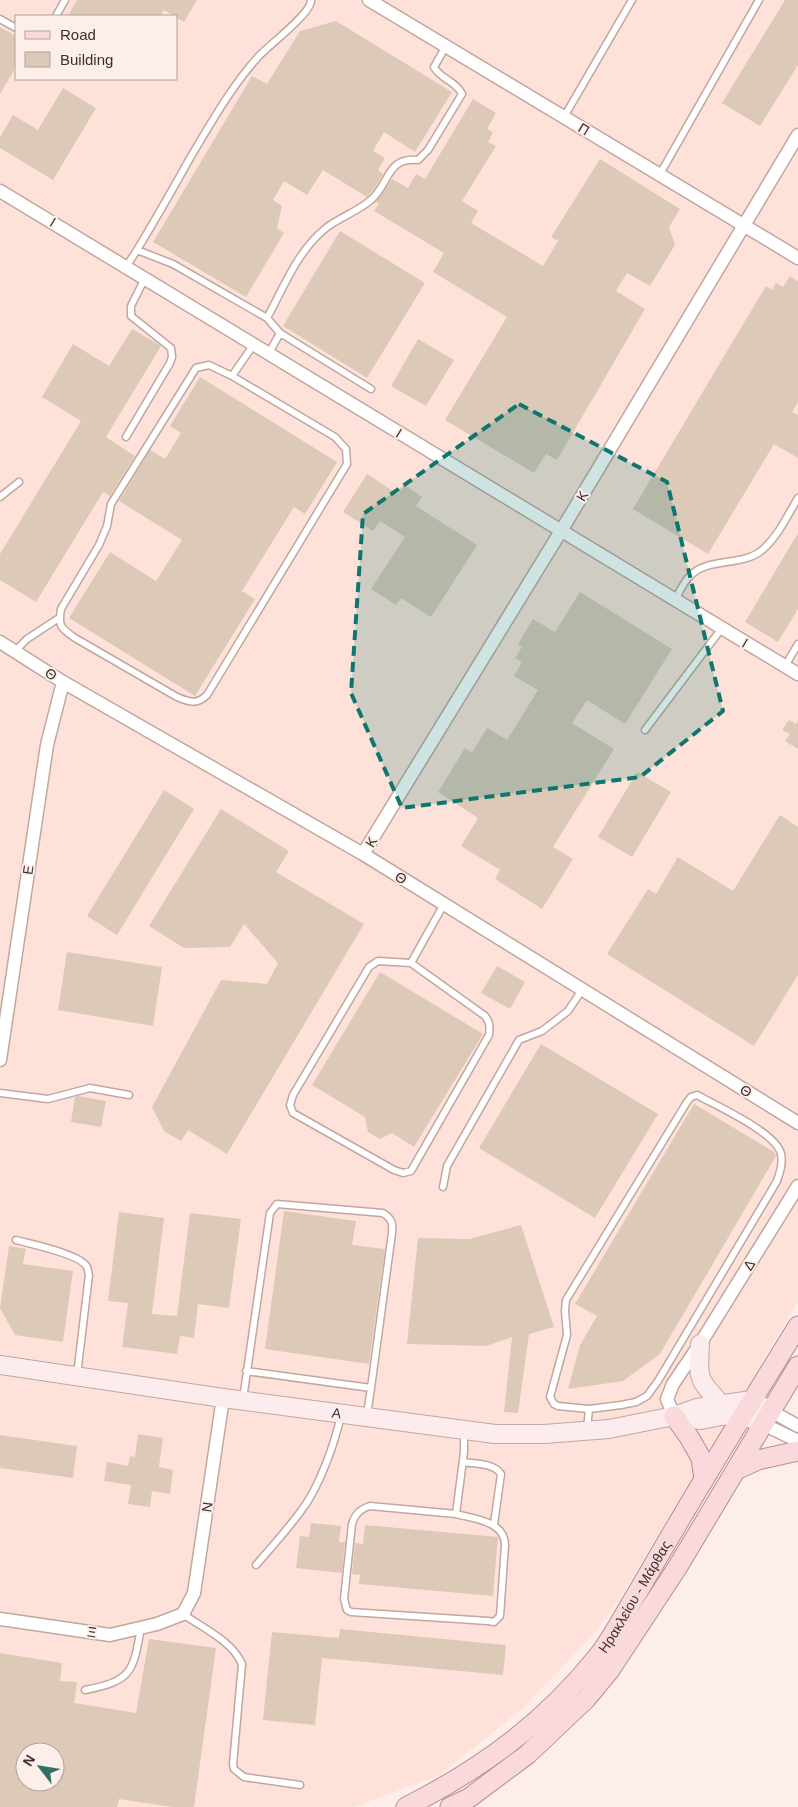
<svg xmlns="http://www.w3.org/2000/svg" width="798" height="1807" viewBox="0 0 798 1807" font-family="Arial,sans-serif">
  <rect width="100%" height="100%" fill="#feeee9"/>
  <path fill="#fee2d9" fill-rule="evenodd" d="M0,0H798V1302L620,1598L594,1634L522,1709L440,1775L354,1807H0ZM16,16H176V79H16ZM25,1752H55V1782H25Z"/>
  <path fill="#ddc9b8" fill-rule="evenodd" d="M77,0H197L184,22L164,10L160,16H68Z
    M785,0H798V65L760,126L722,103Z
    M336,21L452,92L415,152L384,132L373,151L385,158L378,170L383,174L374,189L367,197L323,170L307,195L284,181L273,200L282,206L277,228L284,233L246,297L153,242L252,76L267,84L300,31Z
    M0,27L16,36V67L0,94Z
    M63,88L96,108L53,180L0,148V137L13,115L38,130Z
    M473,99L496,113L487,129L493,132L488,142L496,146L462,201L478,211L471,223L543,266L558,241L551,237L600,159L680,209L669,227L675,245L650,286L627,273L616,291L645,309L557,460L546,454L534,473L445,420L507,317L433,272L444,253L374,211L379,204L376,202L392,179L408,188L416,174L425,179Z
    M340,231L425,283L367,378L283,326Z
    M790,276L798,281V402L792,412L798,415V458L774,444L708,554L633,509L766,286L772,290L776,283L783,287Z
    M132,329L161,346L106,437L135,456L110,496L103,492L36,602L0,580V554L81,421L42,397L73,344L109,366Z
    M418,339L454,360L426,406L391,386Z
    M200,377L337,462L305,514L294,507L242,591L255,599L195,696L69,618L110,552L156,581L182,540L119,501L150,450L165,459L181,433L170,426Z
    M367,474L398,494L405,485L422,497L416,506L477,545L431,617L401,598L396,605L371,589L405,537L380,521L373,531L343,512Z
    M798,533V609L778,642L745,622Z
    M580,592L672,649L625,724L587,700L572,723L614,749L553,847L573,859L542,909L495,879L500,870L461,846L478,818L438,792L465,748L472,753L487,728L507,740L538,690L514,676L522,662L515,658L522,647L518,644L533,619L555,632Z
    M789,720L796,724L798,720V749L785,741L790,734L782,730Z
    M637,772L671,792L632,857L598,837Z
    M164,790L194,809L117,935L87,916Z
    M221,809L289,851L276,872L364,924L227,1154L188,1130L181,1141L164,1131L152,1107L221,980L267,984L278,963L244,924L230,947L184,948L149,926Z
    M780,815L798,827V975L754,1046L607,954L648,889L656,894L678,857L733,891Z
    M67,952L162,967L153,1026L58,1010Z
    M497,966L525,982L510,1009L481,993Z
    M380,972L483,1034L414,1147L392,1133L380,1139L368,1132L365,1117L312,1085Z
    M541,1044L658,1114L595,1218L479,1148Z
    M78,1096L106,1101L101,1127L71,1122L75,1097Z
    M694,1104L774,1152L776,1156L660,1354L623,1381L568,1389L580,1345L597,1316L575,1304Z
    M284,1211L356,1221L352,1245L385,1249L369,1364L265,1349Z
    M119,1212L164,1218L152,1314L177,1316L190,1213L241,1219L229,1308L198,1304L194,1338L180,1336L177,1354L122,1347L128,1303L108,1301Z
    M521,1225L554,1327L529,1334L518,1413L504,1412L512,1337L486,1346L407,1344L418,1238L469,1239Z
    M9,1246L26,1249L23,1264L73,1271L63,1342L15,1335L0,1308Z
    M138,1434L163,1438L159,1467L173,1470L170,1494L152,1491L150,1507L128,1504L131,1485L104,1481L107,1462L128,1466L130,1456L135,1457Z
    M0,1435L77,1446L73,1478L0,1468Z
    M311,1523L341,1526L339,1542H345L342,1573L296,1568L300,1536L309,1537Z
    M365,1525L498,1537L493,1596L359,1584L360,1575L352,1574L355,1543L363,1544Z
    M340,1629L506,1645L503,1675L322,1658L315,1725L263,1720L272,1632L339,1638Z
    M149,1639L216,1648L194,1807H172L119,1799L117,1807H0V1653L62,1663L60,1681L77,1682L74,1703L136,1713ZM25,1752H55V1782H25Z"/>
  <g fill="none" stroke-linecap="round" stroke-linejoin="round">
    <g stroke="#c0a79f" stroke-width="9">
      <path id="lane" d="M56,16L65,0
        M0,19L16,28
        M564,117L632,0
        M660,174L759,0
        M137,250C155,220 173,189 190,158C211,123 231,87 258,57C269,45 312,13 311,0
        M126,267L137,250L173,264L267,318L280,333L371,389
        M267,318C284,287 298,250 326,228C340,217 359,211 372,199C390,182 387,157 418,160L428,150L462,94C456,81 440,79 434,67L446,46
        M269,353L280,333
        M209,365L232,376L335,437L346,449L347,464L207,695C197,705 189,702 177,697L75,638C61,628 58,627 61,609L99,545L107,526L111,504L196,368Z
        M232,376L254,344
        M126,437L170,363L172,357L171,348L131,316V306L145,278
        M0,497L19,482
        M675,600C679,593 683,583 689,577C706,557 740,567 761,551C778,537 787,516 798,498
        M15,651L27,639L59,618
        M785,666L798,644
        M645,730L722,628
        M411,963L378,961L369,967L293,1095L290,1105L293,1113L394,1170L403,1173L411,1171L489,1035C490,1027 490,1022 485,1016L411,963L444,904
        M0,1093L48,1099L90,1088L129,1095
        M443,1187L447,1166L519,1040L542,1031L568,1011L582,990
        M16,1240C30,1244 81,1254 87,1267C88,1268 88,1273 89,1275L77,1375
        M246,1371L371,1388L367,1415
        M243,1399L270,1213L277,1204L383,1213C392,1219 393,1223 392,1233L371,1388
        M587,1430L589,1409L621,1405L636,1402L647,1396L658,1381L777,1181C780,1172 783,1163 781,1154C777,1133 717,1106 697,1095L691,1097L687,1102L566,1300L565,1311L567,1335L550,1397L554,1404L558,1406L589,1409
        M463,1462C475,1464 494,1463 501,1474L494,1524
        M456,1514L370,1506C360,1509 355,1514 352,1524L344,1599L347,1610L351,1612L488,1621L494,1622L500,1616L505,1545C505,1521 474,1519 456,1514L464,1452V1432
        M256,1565C271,1548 287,1530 301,1511C319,1488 335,1443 341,1415
        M183,1614C203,1628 232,1641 242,1664L233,1764L234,1769L244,1777L300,1785
        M85,1690C132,1681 133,1672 141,1628"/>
    </g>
    <g stroke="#c0a79f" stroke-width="15">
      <path id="street" d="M369,0L798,258
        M0,191L798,674
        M0,642L63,682L363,854L798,1123
        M363,854L561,531L798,135
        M0,1060L47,745L63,682
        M771,1411L798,1426
        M674,1416L667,1399L673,1384L700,1344L798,1186
        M763,1424L798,1441
        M0,1619L110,1635L157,1624L183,1614L194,1593L223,1398"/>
    </g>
    <g stroke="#c0a79f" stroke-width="20">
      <g id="secondary">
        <path d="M700,1344C698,1379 697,1378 721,1404"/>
        <path id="s1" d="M0,1365L223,1398L495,1434H544L609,1429L674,1416L697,1408L752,1400L771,1411"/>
        <path d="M676,1417L701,1420L721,1416L743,1415L763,1424"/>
      </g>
    </g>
    <g stroke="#b58d90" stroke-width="21">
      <g id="primary">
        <path d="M674,1416L689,1437L701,1458L704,1479"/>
        <path d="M736,1470L758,1460L798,1451"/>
        <path id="s2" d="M406,1807C483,1768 544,1723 598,1656C610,1641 620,1622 630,1605C645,1580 659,1555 674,1530C714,1461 756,1394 798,1326"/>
        <path d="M450,1807L469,1798L528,1754L586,1699L610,1670L677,1568L798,1366"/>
      </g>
    </g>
    <use href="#lane" stroke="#fff" stroke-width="6"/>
    <use href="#street" stroke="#fff" stroke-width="12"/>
    <use href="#secondary" stroke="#fcecee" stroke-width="18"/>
    <use href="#primary" stroke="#fad9dd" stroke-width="19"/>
  </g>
  <path fill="#0f766e" fill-opacity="0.2" stroke="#0f766e" stroke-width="4" stroke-dasharray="10 6" stroke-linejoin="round" d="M519,404L667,482L723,711L640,777L402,808L351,693L363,514Z"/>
  <g text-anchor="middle" stroke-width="4" stroke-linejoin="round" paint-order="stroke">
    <g font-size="14" fill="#3b302d" stroke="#feeee9">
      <text transform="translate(584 129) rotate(31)" y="5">Π</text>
      <text transform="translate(53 222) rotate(31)" y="5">Ι</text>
      <text transform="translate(399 433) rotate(31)" y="5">Ι</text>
      <text transform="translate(582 496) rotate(-59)" y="5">Κ</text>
      <text transform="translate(745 643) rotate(31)" y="5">Ι</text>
      <text transform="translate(51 674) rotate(33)" y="5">Θ</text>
      <text transform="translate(371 842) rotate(-59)" y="5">Κ</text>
      <text transform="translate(28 870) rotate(-82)" y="5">Ε</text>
      <text transform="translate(401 878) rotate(32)" y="5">Θ</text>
      <text transform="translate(746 1091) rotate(32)" y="5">Θ</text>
      <text transform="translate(749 1265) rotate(-58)" y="5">Δ</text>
      <text dy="5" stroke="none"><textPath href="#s1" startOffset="340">Α</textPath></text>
      <text transform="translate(207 1507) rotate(-82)" y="5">Ν</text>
      <text dy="5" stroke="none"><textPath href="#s2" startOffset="316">Ηρακλείου - Μάρθας</textPath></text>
      <text transform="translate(92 1632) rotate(8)" y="5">Ξ</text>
    </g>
  </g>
  <rect x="15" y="15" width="162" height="65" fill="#feeee9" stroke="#b0a29e"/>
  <rect x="25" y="31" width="25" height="8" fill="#fad9dd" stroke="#b0a29e"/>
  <text x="60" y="40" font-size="15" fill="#3b302d">Road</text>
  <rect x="25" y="52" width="25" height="15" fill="#ddc9b8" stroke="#b0a29e"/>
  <text x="60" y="65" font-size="15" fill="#3b302d">Building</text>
  <g transform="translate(40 1767) rotate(301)"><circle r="24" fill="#feeee9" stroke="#b0a29e"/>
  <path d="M0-4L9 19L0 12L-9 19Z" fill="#2f7162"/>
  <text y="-8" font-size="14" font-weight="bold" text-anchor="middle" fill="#3b302d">N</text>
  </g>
</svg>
